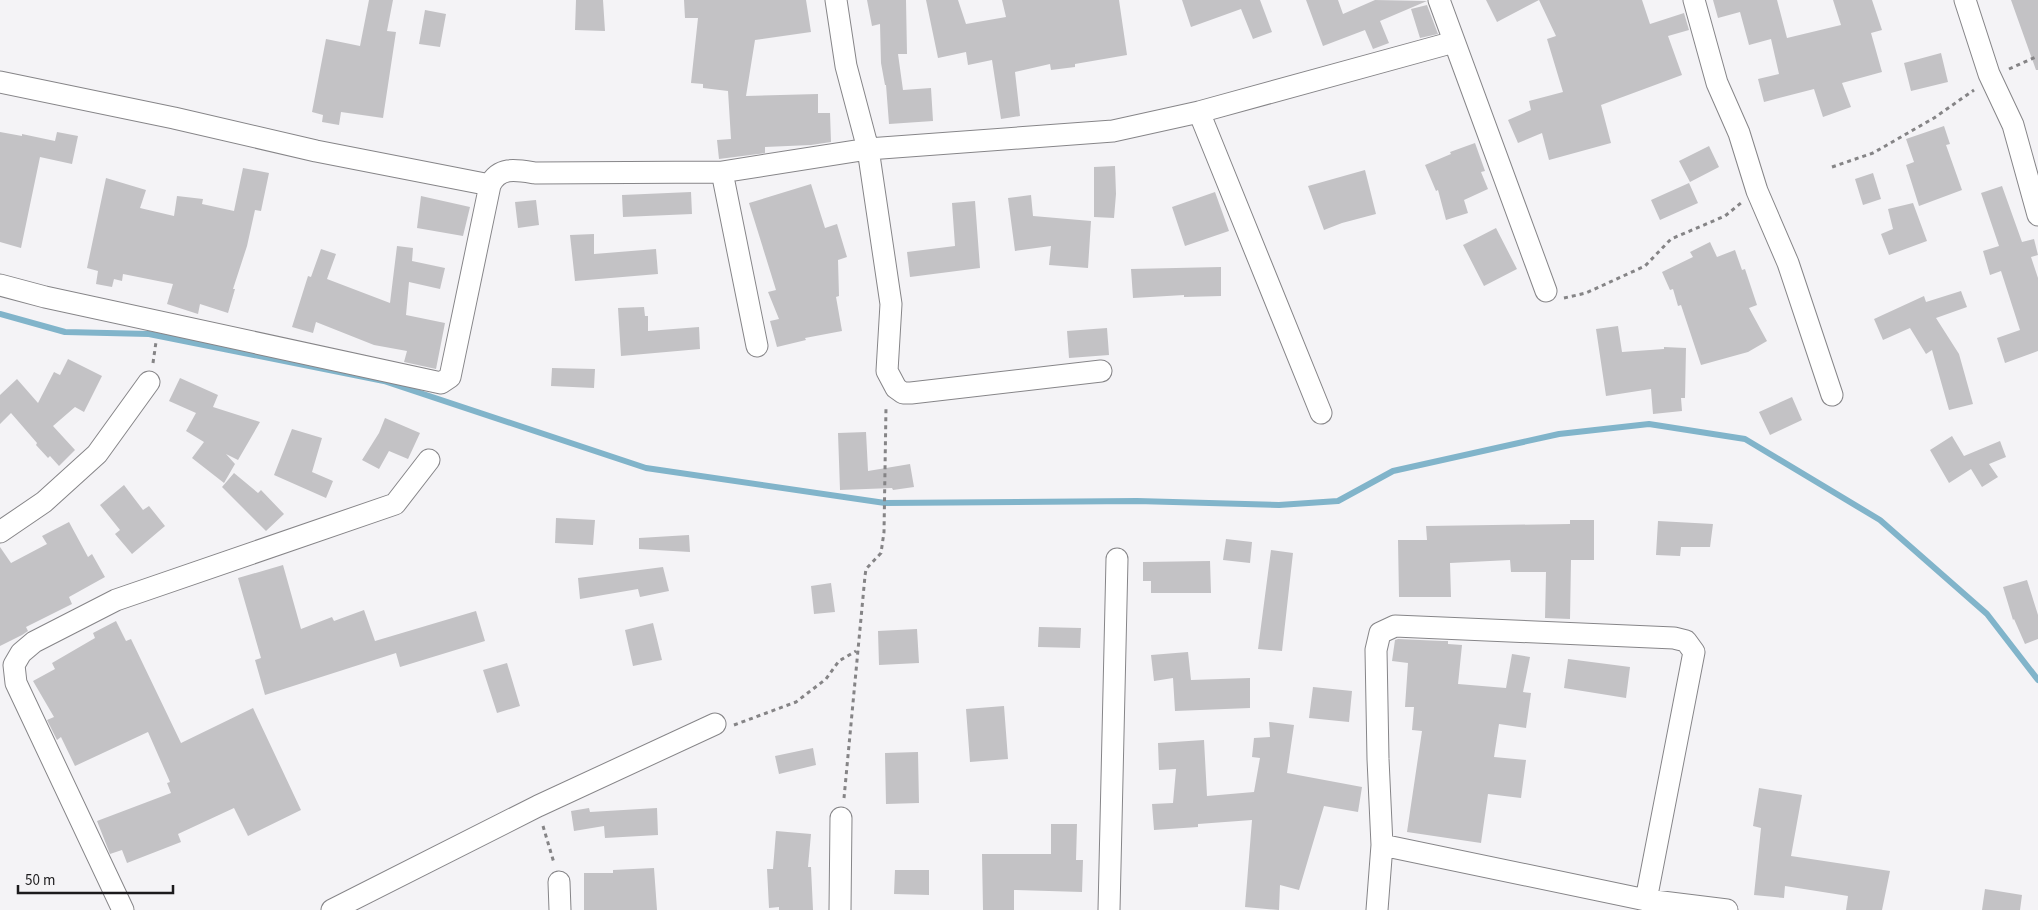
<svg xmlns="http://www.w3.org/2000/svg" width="2038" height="910" viewBox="0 0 2038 910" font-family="'Source Sans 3',sans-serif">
  <rect width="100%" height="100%" fill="#f4f3f6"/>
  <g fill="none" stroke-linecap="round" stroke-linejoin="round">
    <path stroke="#81b4ca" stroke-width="6" d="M0,314L65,332L149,334L384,381L646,468L885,503L1137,501L1279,505L1338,501L1393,471L1559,434L1649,424L1745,439L1880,520L1987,614L2038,680"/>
  </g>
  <path fill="#c3c2c5" d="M369,0H393L387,31L396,32L383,118L341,112L339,125L322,122L323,115L312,112L326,39L360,46Z
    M576,0H603L605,31L575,30Z
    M684,0H806L811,32L755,40L746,96L818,94V113H830L831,142L811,145L765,147V153L719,159L717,140L731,139L728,91L703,88V84L691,83L698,18H685Z
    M867,0H906L907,54H898L903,90L931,88L933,121L889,124L886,85H885L881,63L880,24L872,26Z
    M926,0H958L966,24L1006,17L1002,0H1119L1127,55L1075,64V67L1051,70L1050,64L1015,72L1020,116L1001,119L992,60L968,65L966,52L938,58Z
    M1182,0H1260L1272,32L1253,39L1241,9L1191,27Z
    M1306,0H1338L1343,14L1375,0L1427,1L1380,21L1389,43L1373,49L1365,30L1323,46Z
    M1486,0H1642L1650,24L1684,13L1689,30L1668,36L1682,75L1601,105L1611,143L1549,160L1542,133L1518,143L1508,120L1531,110L1529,101L1563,92L1547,39L1556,36L1539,0L1497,22Z
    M1713,0H1777L1787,38L1841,25L1833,0H1872L1882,30L1871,33L1882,72L1842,83L1851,107L1823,117L1814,89L1764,102L1758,79L1779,74L1771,39L1749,45L1740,12L1718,18Z
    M2011,0H2038V70H2036Z
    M1427,5L1438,34L1420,38L1411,9Z
    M425,10L446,14L440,47L419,44Z
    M1941,53L1948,82L1911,91L1904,63Z
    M1944,126L1950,144L1946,145L1962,190L1919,206L1906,165L1914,162L1906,139Z
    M0,132L22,136V134L55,141L57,132L78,136L72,164L40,157L21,248L0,242Z
    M1475,143L1485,171L1481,172L1488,189L1464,200L1468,213L1446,220L1438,190L1436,191L1425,165L1451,154L1450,152Z
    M1709,146L1719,167L1690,182L1679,161Z
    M1115,166L1116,194L1114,218L1094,217V167Z
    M243,168L269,173L261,211L255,210L247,246L233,289H235L228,313L200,304L198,314L167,304L173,284L123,274L122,281L114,279L112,287L96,284L98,271L87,268L106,178L146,190L140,208L174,216L177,196L203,199L202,204L234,211Z
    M1365,170L1376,214L1342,223L1324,230L1308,186Z
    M1873,173L1881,199L1863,205L1855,179Z
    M1689,183L1698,203L1660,220L1651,200Z
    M811,184L825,228L837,224L847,257L838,260L839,296L836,297L842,331L805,338L806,340L777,347L770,321L779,319L768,292L776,290L749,203Z
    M2002,186L2022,242L2034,239L2038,255L2031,257L2038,278V351L2005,363L1997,338L2020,330L2001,271L1990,275L1983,251L1999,246L1981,193Z
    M691,192L692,214L623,217L622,195Z
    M1215,192L1229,231L1185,246L1172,207Z
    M1031,195L1033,216L1091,221L1088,268L1049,265L1051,246L1015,251L1008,198Z
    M421,196L470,207L463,236L417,228Z
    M536,200L539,225L518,228L515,202Z
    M975,201L980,268L910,277L907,252L955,246L952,203Z
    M1913,203L1927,241L1889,255L1881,234L1893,229L1888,209Z
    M1496,228L1517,269L1484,286L1463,245Z
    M594,234V254L656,249L658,274L575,281L570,235Z
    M1710,242L1717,257L1735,250L1742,270L1745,269L1757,305L1749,308L1767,341L1748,352L1701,365L1681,305L1678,306L1673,289L1670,290L1662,272L1693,257L1690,252Z
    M397,246L413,248L412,261L445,268L440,289L409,282L406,315L445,323L436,369L404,362L407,351L374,345L316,322L313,333L292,327L308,276L311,277L321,249L336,254L327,279L390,303Z
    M1221,267V296L1184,297V295L1133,298L1131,269Z
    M1961,291L1967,307L1936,318L1959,354L1973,404L1949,410L1932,350L1926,354L1910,328L1883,340L1874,319L1924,296L1926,302Z
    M644,307L645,316H648V331L699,327L700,349L621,356L618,308Z
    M1618,326L1622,352L1664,349V347L1686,348L1685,398H1681L1682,411L1653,414L1651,389L1606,396L1596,329Z
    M1107,328L1109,355L1069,358L1067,331Z
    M68,359L102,376L84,412L75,407L53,426L75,450L59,466L50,456L48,458L36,445L37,443L11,413L0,424V395L17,379L38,403L54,372L60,375Z
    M552,368L595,369L594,388L551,386Z
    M180,378L218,395L213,407L260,422L238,460L226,454L235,464L224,483L192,458L204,442L186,431L196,413L169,401Z
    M1792,397L1802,420L1770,435L1759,412Z
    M385,418L420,433L408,459L389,451L379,469L362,460L379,433Z
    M292,429L322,438L312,472L333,481L326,498L274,475Z
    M866,432L868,471L910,464L914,487L893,490L892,488L840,490L838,433Z
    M1952,436L1964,456L2000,441L2006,457L1989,464L1998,477L1982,487L1971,469L1949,483L1930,450Z
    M234,473L258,493L261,490L284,514L266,531L222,487Z
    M124,485L143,510L149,506L165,526L132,554L115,534L120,530L100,505Z
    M556,518L595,520L593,545L555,543Z
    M1570,520H1594V560H1571L1570,619L1545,618L1546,572H1511L1510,560L1450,563L1451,597H1399L1398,540H1427L1426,526L1570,524Z
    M1658,521L1713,524L1710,547H1681L1680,556L1656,555Z
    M69,522L88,557L92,554L105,577L69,597L72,604L26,627L28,631L22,635L0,646V547L11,563L47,544L42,536Z
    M689,535L690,552L639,549V538Z
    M1226,539L1252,542L1250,563L1223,560Z
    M1271,550L1293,553L1282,651L1258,649Z
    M1210,561L1211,593H1151V581H1143V562Z
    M283,565L301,629L332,617L334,621L364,610L375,641L476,611L485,641L400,667L396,653L265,695L255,660L261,658L238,578Z
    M663,567L669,591L640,597L638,589L580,599L578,578Z
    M2027,580L2038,615V639L2025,644L2014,619L2013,620L2003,587Z
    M831,583L835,612L814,614L811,586Z
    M116,621L126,641L131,639L181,743L253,708L301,810L248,836L234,808L178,834L181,842L127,863L122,850L110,854L97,821L171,793L167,783L170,782L148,732L75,766L61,737L57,740L47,720L54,717L33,681L55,669L52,663L95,638L93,633Z
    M653,623L662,660L633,666L625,630Z
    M1039,627L1081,628L1080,648L1038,647Z
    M917,629L919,663L879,665L878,631Z
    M1398,639L1442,641H1448V644L1462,645L1458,684L1506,688L1512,654L1530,657L1523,692L1531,693L1526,728L1499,724L1494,757L1526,760L1521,798L1488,794L1481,843L1407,832L1422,731L1412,730L1414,707H1405L1408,663L1392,661L1395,640Z
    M1188,652L1191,680L1250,678V708L1175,711L1173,678L1154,681L1151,655Z
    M1568,659L1630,667L1626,698L1564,688Z
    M507,663L520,706L497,713L483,670Z
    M1313,687L1352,691L1349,722L1309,718Z
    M1004,706L1008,759L970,762L966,709Z
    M1269,722L1294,725L1287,773L1362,787L1358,812L1324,806L1299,890L1280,885L1279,910L1245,907L1252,820L1198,824V827L1154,830L1152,804L1173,803L1176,769L1159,770L1158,743L1204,740L1207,796L1254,792L1260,758L1252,757L1254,738L1270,737Z
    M813,748L816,765L779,774L775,756Z
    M918,752L919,803L886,804L885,753Z
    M1759,788L1802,795L1791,856L1890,871L1882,910H1846L1848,896L1785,886L1784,898L1754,895L1761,828L1753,826Z
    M589,808L590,812L657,808L658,835L605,838L604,826L574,831L571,811Z
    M1051,824H1077L1076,860H1083L1082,892L1014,890V910H983L982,854H1051Z
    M776,831L811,834L808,867H811L813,910H779V907L769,908L767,869H773Z
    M654,868L657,910H584V873H613V870Z
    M895,870H929V895L894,894Z
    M1985,889L2022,895L2020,910H1982Z"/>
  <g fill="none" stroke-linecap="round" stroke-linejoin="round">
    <g stroke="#868588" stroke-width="23">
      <path id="street" d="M836,0L846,66L868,149L891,304L887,371L896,388L903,393H911L1101,371
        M1439,0L1546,291
        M1694,0L1717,83L1739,133L1757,191L1788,263L1832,395
        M1965,0L1989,74L2013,125L2038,215
        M0,82L174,118L316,151L490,185C499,166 517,170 535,173L722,172L868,149L1113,131L1199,112L1454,42
        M1199,112L1321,413
        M722,172L757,346
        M0,285L45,297L441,383L450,377L490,185
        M0,532L44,502L97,454L149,382
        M1382,845L1646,900L1727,910
        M559,882L560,910
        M123,910L16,683L14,665L21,653L34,642L116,600L395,504L429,460
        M332,910L538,806L715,724
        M840,910L841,818
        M1109,910L1117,559
        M1377,910L1382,845L1378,759L1376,650L1380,633L1395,626L1674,638L1686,641L1694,652L1646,900"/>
    </g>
    <path stroke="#858486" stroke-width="3" stroke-dasharray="4 4" stroke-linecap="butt" d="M2009,69L2038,56
      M1832,167L1873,153L1934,118L1974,90
      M1564,298L1586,293L1645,266L1671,239L1725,216L1741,203
      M153,363L156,342
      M734,725L796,702L826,679L839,661L856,651
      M844,798L865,576L866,569L881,553L884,532L886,407
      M543,826L554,863"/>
    <use href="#street" stroke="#fff" stroke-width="21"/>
  </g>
  <path d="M18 885v8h155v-8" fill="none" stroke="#1b1a1c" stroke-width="2.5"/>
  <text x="25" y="885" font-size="15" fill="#1b1a1c" stroke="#f4f3f6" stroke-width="4" paint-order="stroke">50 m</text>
</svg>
